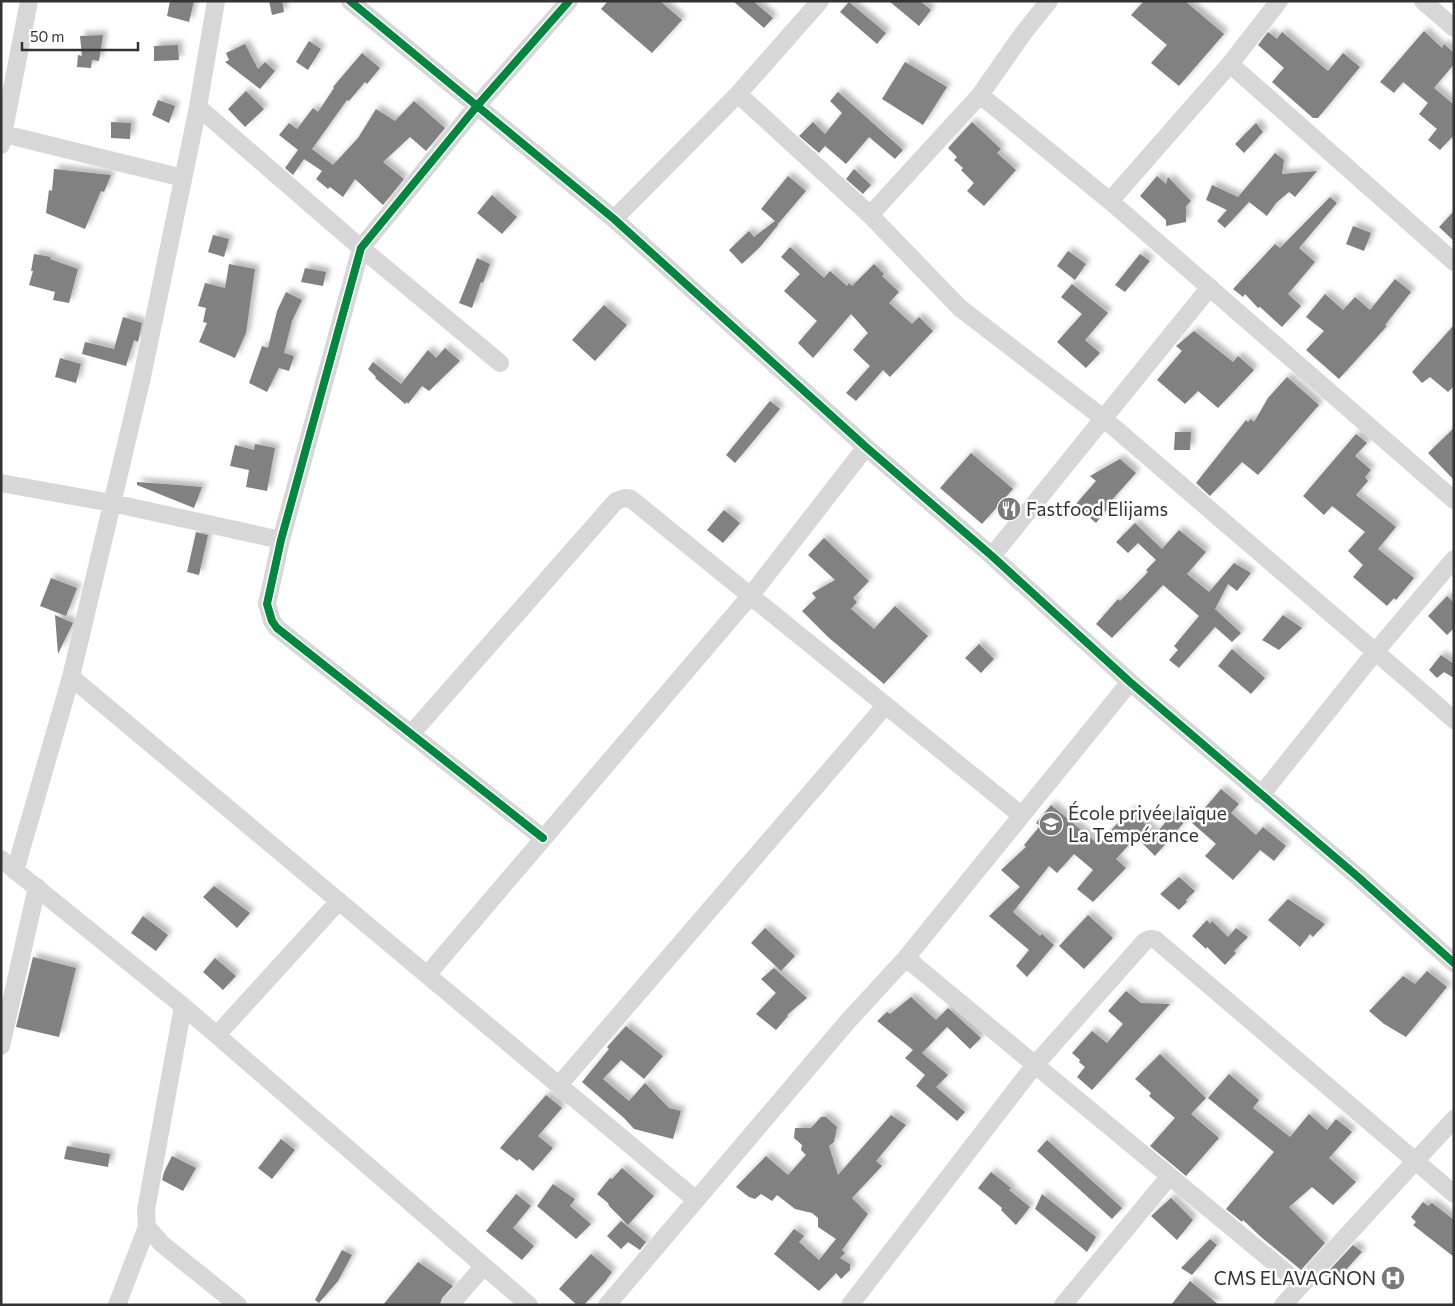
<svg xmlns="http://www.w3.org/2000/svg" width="1455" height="1306" viewBox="0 0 1455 1306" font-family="Commissioner,sans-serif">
  <defs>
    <filter id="shadow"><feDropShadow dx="4.5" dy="-4.5" stdDeviation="2.5" flood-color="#0004"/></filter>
  </defs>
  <rect width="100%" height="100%" fill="#fff"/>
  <path fill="#818181" filter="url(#shadow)" d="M170,1H194L189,22L167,16Z
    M269,1H282L284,12L272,15Z
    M608,1H660L682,20L652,53L601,9Z
    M733,1H753L773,18L764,28Z
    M889,1H920L931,10L919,26Z
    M1144,1H1185L1224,34L1179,86L1151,63L1167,45L1131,15Z
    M849,2L886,33L877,44L840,12Z
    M1424,31L1442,48L1444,44L1454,53V64L1434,88L1454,105V135L1440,150L1428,140L1437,129L1419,114L1428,103L1403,82L1394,93L1380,82Z
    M1268,32L1277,39L1282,32L1328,71L1343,53L1360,67L1318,118H1313L1272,82L1284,68L1258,45Z
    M103,35L99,61L92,60L91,68L77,67L78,55L82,56L80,36Z
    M309,41L321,49L308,70L296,62Z
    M245,44L258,69L265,62L275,71L260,89L225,62L229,60L226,53Z
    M178,45L179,60L154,61V46Z
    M362,53L380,68L367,84L365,82L349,101L347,100L312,149L333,165L358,138L376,109L395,121L414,101L445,128L426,151L410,137L383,162L404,179L383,205L355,179L343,197L330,187L328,189L316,179L322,171L304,159L293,175L285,168L298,150L279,135L289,123L297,129L313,108L318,112L334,88L333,87Z
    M905,62L947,87L923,125L882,99Z
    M246,91L264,109L245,127L228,109Z
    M838,92L903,150L895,159L869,137L846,164L825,146L819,153L799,136L813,122L825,134L842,113L830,101Z
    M158,100L175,106L169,123L152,115Z
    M111,122L131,123L130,139L111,138Z
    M972,122L1001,149L997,153L1016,170L984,206L967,191L974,183L961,170L963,168L954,160L957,157L948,148Z
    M1256,123L1263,132L1244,153L1235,144Z
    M1275,153L1284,160L1282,174L1317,171L1295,197L1289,192L1276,203L1267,216L1249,202L1225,228L1217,221L1227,210L1206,200L1212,185L1238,197Z
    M54,169L111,175L104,192L101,191L85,229L46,213L49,190L52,191Z
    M854,169L871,185L863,194L846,179Z
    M788,176L806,191L778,224L777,223L778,225L760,247L742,264L729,250L749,231L754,237L775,221L761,209Z
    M1157,176L1166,184L1168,177L1191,201L1186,206V222L1166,226V220L1140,196Z
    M492,195L517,217L502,234L477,213Z
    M1330,197L1337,203L1299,248L1315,262L1288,294L1301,306L1282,327L1260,307L1258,308L1245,294L1243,297L1233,289L1275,244L1280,248Z
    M1454,211V241L1439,227Z
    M1353,226L1371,233L1364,251L1346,244Z
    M213,235L229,239L224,257L208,252Z
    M790,247L824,278L830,271L847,286L849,283L852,286L874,264L884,274L882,276L899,292L889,303L912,324L919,317L933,331L890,377L883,370L856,401L846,393L870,366L853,350L868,333L851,314L813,358L798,343L817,321L784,291L800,274L781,257Z
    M1068,251L1086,264L1075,280L1057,266Z
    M34,254L51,257L50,259L78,269L69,303L53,300L55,292L29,285L33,271H31Z
    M1140,254L1150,261L1125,292L1115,285Z
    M477,258L490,264L483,283L481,282L472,308L459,303Z
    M229,264L255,269L246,333L235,358L199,342L207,323L203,322L206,308L198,306L205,283L225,288Z
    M305,268L326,272L323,286L301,282Z
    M1395,279L1411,292L1385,325L1387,326L1339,379L1306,350L1324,331L1306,317L1325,294L1343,310L1355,297L1370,310Z
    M1072,284L1108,313L1085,340L1100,353L1086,368L1057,342L1082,314L1061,297Z
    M286,292L302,300L292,321L284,353L294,356L289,371L279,368L267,392L249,383L262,346L268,348L277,311Z
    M604,305L627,325L595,361L572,340Z
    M123,317L142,323L138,342L134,340L126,366L82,354L85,342L114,349Z
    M1454,325V386L1448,392L1430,377L1422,383L1412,372Z
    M1194,331L1233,362L1238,356L1254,370L1218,408L1198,391L1185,404L1157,380L1182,351L1176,346Z
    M445,348L460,361L429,391L422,386L408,404L407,402L405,404L375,378L376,377L368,369L373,362L401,384L428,350L436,358Z
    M60,358L81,364L76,383L55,377Z
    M1287,377L1319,405L1258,475L1242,462L1210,496L1196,483L1246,420L1248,422L1251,419L1254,422L1268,398Z
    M770,401L780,409L735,463L726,455Z
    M1454,428V480L1428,453Z
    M1175,432H1191L1190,450H1174Z
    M1356,434L1367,443L1355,456L1371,470L1365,477L1368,481L1356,495L1396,527L1378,549L1414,578L1396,600L1394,598L1387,606L1353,577L1363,565L1348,551L1365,532L1332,506L1324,515L1303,496Z
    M255,444L275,448L267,491L246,487L249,470L230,466L235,445L254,450Z
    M971,453L1013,489L982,524L940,488Z
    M1120,459L1136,473L1111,501L1113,502L1096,523L1075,505L1096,481L1090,476Z
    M137,482L179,485L202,487L194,508L137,485Z
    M724,510L740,523L723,543L707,530Z
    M1135,523L1162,549L1179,530L1206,552L1187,574L1209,592L1234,563L1251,573L1237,591L1228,584L1215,609L1241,633L1232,642L1215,627L1179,668L1169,660L1178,650L1174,646L1199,616L1163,585L1112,638L1096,624L1118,599L1120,601L1148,572L1146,570L1156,560L1138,543L1128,553L1116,542Z
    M196,532L208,535L199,575L187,572Z
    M824,538L869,581L853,598L857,602L851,609L874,629L895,606L928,636L884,684L828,637L802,611L816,598L812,593L835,580L808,555Z
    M51,578L77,588L66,616L40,606Z
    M1447,596L1454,603V628L1447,635L1428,616Z
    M55,615L73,623L58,654Z
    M1283,615L1302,628L1279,650L1262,640Z
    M979,644L994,659L981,673L965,658Z
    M1232,649L1265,678L1251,694L1218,666Z
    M1441,655L1454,664V678L1444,672L1437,678L1429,670Z
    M1221,789L1239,804L1231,813L1256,835L1263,827L1286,846L1274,861L1260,850L1233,880L1205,856L1216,844L1192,823Z
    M1051,805L1098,844L1130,810L1156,834L1175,810L1186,820L1155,856L1136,837L1116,859L1126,868L1093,902L1077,889L1093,870L1074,854L1057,873L1049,866L1013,912L1040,936L1042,934L1054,945L1027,977L1016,966L1029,950L989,916L1020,887L1001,870L1026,847L1024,845L1040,826L1036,823Z
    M1179,877L1195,891L1186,900L1187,902L1179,910L1160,894Z
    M214,886L250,913L237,928L203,897Z
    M1288,899L1325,924L1313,937L1310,934L1300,947L1268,920Z
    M1088,915L1113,938L1084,969L1059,946Z
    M143,916L168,935L156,951L131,933Z
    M1207,920L1210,924L1212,921L1228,937L1236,928L1248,937L1234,951L1236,953L1225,965L1207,947L1206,949L1192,936Z
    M765,928L795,956L781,971L751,943Z
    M33,957L76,968L59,1037L16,1027Z
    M215,958L236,976L223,990L203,972Z
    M774,968L807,998L787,1015L788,1016L776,1030L756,1014L776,993L761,979Z
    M1427,971L1447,987L1406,1037L1384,1024L1369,1011L1403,976L1415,984Z
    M1126,991L1141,1003L1170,1004L1092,1090L1077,1077L1085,1067L1079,1062L1080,1060L1072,1053L1092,1031L1107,1043L1123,1024L1108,1011Z
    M911,997L936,1020L948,1008L981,1038L970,1049L947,1027L922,1053L948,1075L936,1087L965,1112L957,1121L916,1086L925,1075L905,1058L913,1050L877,1021L887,1012L890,1014Z
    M626,1026L663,1056L644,1079L621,1060L603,1079L629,1101L645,1083L669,1108L681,1111L673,1139L634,1129L624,1118L582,1082L609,1049L607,1047Z
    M1160,1054L1206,1098L1191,1114L1219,1138L1186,1176L1150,1146L1175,1118L1149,1096L1151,1093L1135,1079Z
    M1229,1074L1259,1100L1253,1108L1290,1137L1309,1114L1327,1130L1336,1119L1352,1132L1329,1158L1356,1182L1333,1205L1312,1187L1289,1207L1325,1243L1301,1270L1261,1237L1243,1220L1242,1222L1226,1209L1274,1152L1208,1098Z
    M546,1095L562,1108L538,1136L553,1148L533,1171L519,1159L517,1161L500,1148Z
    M891,1115L906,1125L876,1161L882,1166L852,1198L868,1214L842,1250L845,1253L840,1258L850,1264V1270L841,1279L836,1273L819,1291L774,1254L794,1229L804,1236L799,1242L819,1260L836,1239L818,1227V1218L812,1213L795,1209L777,1195L772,1201L761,1194L755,1199L749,1197L736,1187L766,1156L788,1175L806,1155L801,1150L802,1145L794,1138L795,1128H811L821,1117H826L837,1127L834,1142L829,1146L838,1175Z
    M281,1139L295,1150L272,1179L258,1168Z
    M1047,1140L1122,1208L1112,1219L1037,1151Z
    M67,1146L110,1154L108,1167L64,1159Z
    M172,1156L196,1168L183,1191L162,1180L164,1172Z
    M622,1168L654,1196L628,1225L609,1206L608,1203L597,1194L610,1178L612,1179Z
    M991,1172L1011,1188L1009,1190L1030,1207L1016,1225L1001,1210L1002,1208L978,1188Z
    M553,1184L575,1199L570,1206L591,1224L576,1239L537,1206Z
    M516,1194L531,1206L513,1228L534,1246L522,1260L486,1231Z
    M1042,1194L1096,1237L1087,1252L1035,1209Z
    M1171,1198L1193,1220L1177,1240L1151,1216Z
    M1423,1202L1428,1206L1432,1203L1454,1220V1257L1413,1225L1416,1222L1411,1217Z
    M621,1221L646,1242L640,1250L628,1242L621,1249L607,1236Z
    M1210,1239L1217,1245L1192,1275L1181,1268Z
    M1353,1245L1362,1252L1334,1283L1325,1275Z
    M342,1250L352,1255L338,1281L319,1303L315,1300Z
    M591,1254L612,1272L605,1282L584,1305H577L559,1289Z
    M418,1262L453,1286L442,1298L440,1305H383Z
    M1190,1281L1219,1305H1171Z"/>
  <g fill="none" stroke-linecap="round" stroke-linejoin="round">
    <path stroke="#d7d7d7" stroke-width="18" d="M350,1L614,219L866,447L992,556L1130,682L1357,876L1454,963
      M1423,1L1454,28
      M1230,64L1454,262
      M738,94L870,215L960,308L1103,418L1414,685L1454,720
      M980,95L1110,201L1454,500
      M198,107L361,248L500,363
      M4,134L183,178
      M1,145L29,1
      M1110,201L1230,64L1279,1
      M870,215L980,95L1022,35L1049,1
      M614,219L738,94L820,1
      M1,483L112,503L281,540
      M992,556L1210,287
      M71,677L696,1200
      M411,734L616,501L625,498L631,499L1021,815
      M1261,795L1376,651L1454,559
      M543,838L277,628L272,621L267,604L281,540L361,248L477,106L569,1
      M1,859L183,1006L529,1305
      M15,871L71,677L142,377L198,107L216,1
      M906,958L1300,1284
      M427,975L751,595L866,447
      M217,1035L339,901
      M1,1046L37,887
      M559,1085L885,706
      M147,1227L162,1244L238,1305
      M117,1305L147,1227L146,1210L183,1006
      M450,1305L483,1267
      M607,1305L848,1021L906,958L1130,682
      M850,1305L1034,1066L1145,941L1150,939L1156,940L1454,1194
      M1063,1305L1169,1177
      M1283,1305L1454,1119"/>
    <g stroke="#fff" stroke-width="11">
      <path id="cycleway" d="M350,1L614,219L866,447L992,556L1130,682L1357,876L1454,963
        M543,838L277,628L272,621L267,604L281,540L361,248L477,106L569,1"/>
    </g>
    <use href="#cycleway" stroke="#00873e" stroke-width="8"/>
  </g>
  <defs>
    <g id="restaurant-disc" transform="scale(1.25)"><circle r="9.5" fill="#7a7a7a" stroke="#fff"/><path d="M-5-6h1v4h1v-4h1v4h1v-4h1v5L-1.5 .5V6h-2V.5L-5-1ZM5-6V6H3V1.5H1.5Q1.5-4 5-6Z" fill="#fff"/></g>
    <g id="school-disc" transform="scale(1.25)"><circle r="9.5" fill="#7a7a7a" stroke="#fff"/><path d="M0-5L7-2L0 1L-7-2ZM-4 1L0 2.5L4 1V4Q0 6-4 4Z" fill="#fff"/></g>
    <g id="hospital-disc" transform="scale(1.25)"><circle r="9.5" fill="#7a7a7a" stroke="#fff"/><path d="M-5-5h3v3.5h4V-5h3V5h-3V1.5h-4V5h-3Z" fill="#fff"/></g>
  </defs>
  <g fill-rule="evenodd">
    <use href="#restaurant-disc" x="1009" y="509"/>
    <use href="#school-disc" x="1051" y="824"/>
    <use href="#hospital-disc" x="1393" y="1278"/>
  </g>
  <g text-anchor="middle" stroke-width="5" stroke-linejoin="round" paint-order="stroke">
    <g font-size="19" fill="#333" stroke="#fff" text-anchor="start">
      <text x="1026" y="516">Fastfood Elijams</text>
      <text x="1068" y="820">École privée laïque<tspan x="1068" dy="22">La Tempérance</tspan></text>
      <text x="1376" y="1285" text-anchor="end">CMS ELAVAGNON</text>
    </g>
  </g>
  <rect width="1455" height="1306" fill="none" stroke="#333333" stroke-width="5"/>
  <path d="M22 42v8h116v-8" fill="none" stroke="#333333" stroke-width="2.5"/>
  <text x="30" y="42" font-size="15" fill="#333333" stroke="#ffffff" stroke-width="4" paint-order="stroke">50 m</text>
</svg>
